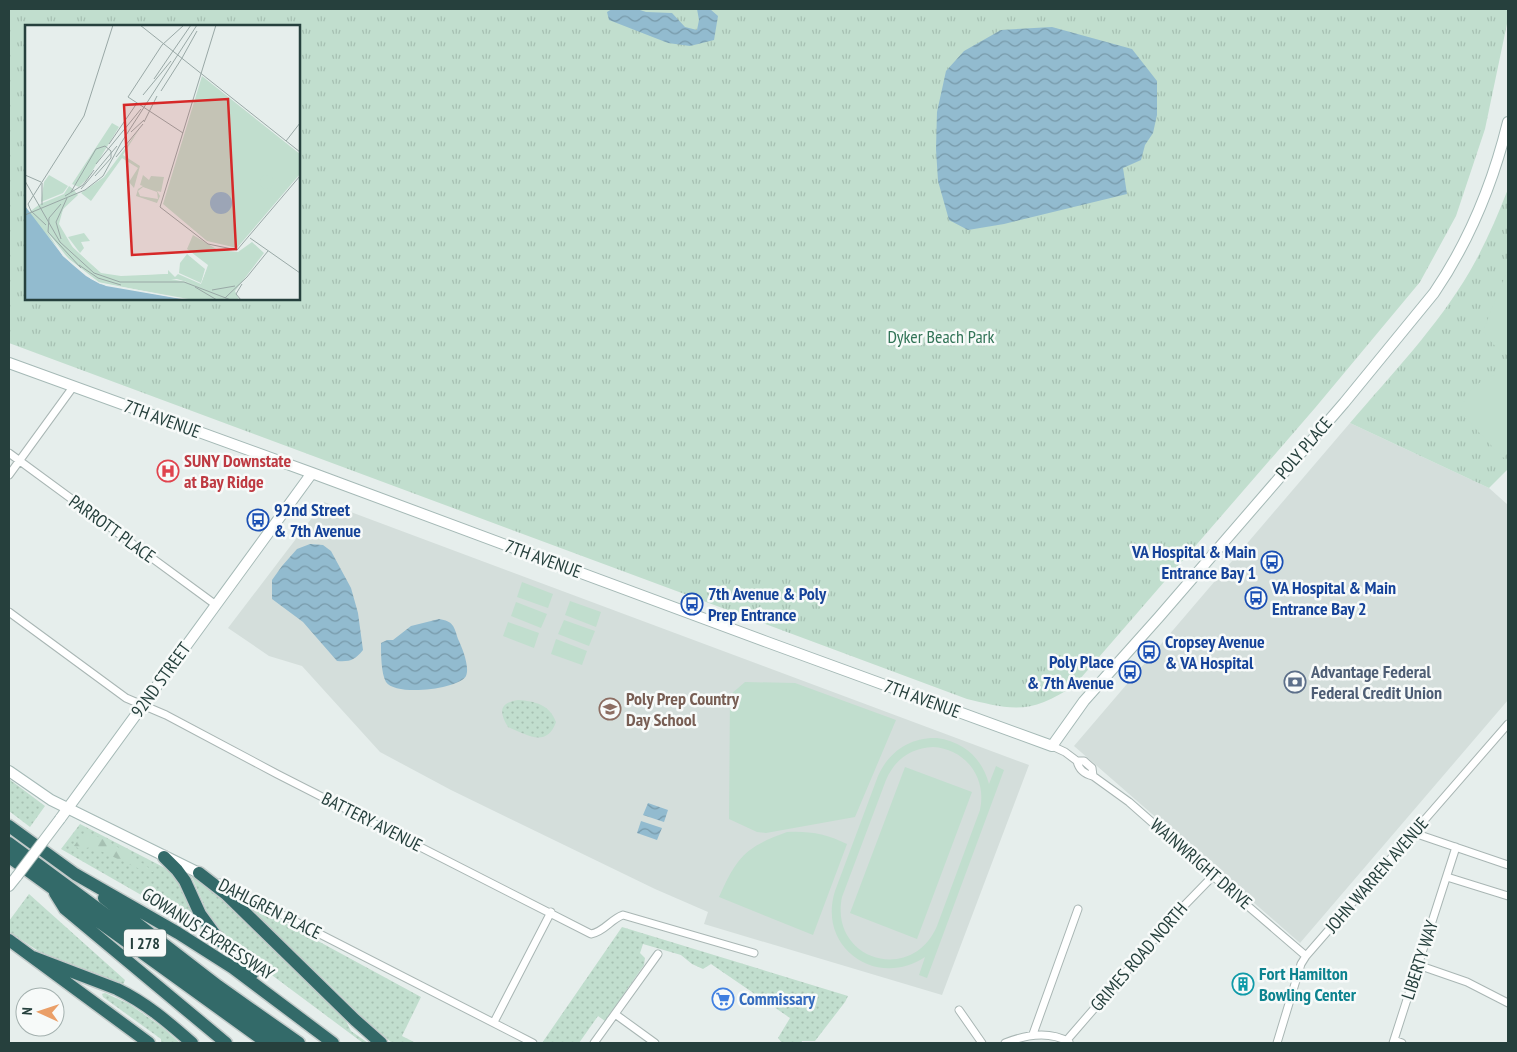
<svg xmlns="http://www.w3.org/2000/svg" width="1517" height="1052" viewBox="0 0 1517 1052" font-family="'PT Sans Narrow',sans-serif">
  <defs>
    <pattern id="grass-dots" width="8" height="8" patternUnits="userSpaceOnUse" patternTransform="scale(1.25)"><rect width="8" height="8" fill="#c1dece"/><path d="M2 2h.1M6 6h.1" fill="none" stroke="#a6c0b2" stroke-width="1.8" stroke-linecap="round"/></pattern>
    <pattern id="forest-firs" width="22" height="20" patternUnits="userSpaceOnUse" patternTransform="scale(1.25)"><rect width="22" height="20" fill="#c1dece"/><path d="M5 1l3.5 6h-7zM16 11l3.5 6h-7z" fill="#a6c0b2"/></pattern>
    <pattern id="park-tufts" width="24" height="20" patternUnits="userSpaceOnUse" patternTransform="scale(1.25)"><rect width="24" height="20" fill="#c1dece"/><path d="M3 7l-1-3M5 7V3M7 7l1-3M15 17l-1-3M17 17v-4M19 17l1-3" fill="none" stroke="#a6c0b2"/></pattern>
    <pattern id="water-waves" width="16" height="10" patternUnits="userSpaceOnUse" patternTransform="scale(1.25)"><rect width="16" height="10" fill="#92bbcf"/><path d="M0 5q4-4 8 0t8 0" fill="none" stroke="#7799a9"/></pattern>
  </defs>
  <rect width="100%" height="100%" fill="#e6eeec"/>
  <path fill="#d4dedb" d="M1350,423L1489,488L1508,505V700L1300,943L1074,746Z
    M324,502L1029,765L942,995L704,924L708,912L655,889L451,790L380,752L302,666L269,656L228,628Z"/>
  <path fill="url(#grass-dots)" d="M518,700C535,701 550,705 556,722C547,748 527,735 508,727C499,712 499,703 518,700Z
    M9,779L45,806L30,827L9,811Z
    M80,824L165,868L179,878L187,899L204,931L61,849Z
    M190,873L217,891L235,911L342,1013L351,1031L368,1043H363L261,967L226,937L208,914Z
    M29,894L125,980L123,985L98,974L40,952L14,935L9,934V921Z
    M246,902L421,997L402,1036L416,1043H392L362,1017L326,981L253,914Z
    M622,927L848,996L845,1002L815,1041H802L801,1043H782L778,1038L790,1018L711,964L703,969L692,964L681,955L643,944L640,953L645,958L644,965L605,1021L598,1016L579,1043H542Z
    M105,993L129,1004L162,1027L180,1043H161V1039L103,997L102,994Z"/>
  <path fill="url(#forest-firs)" d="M92,834C115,844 135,857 154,872H146L92,847L80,849L74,846L81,836Z"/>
  <path fill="url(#park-tufts)" fill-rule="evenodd" d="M9,9H1508V19L1485,129L1456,216L1420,282L1315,408L1073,687C1063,692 1054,698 1044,702C1018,713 993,705 967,699L9,343ZM26,26H299V299H26Z
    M1508,189V469L1489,488L1350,423C1391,375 1438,326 1470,271C1485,245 1497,217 1508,189Z"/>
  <path fill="#c1dece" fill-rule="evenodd" d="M1508,269V356L1493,344L1483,331Z
    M1495,375H1508V453L1503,458L1460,412C1466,393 1476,382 1495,375Z
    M522,582L553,594L548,608L517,597Z
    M570,601L601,612L596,627L565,615Z
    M516,602L547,614L541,628L511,616Z
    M564,620L595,631L589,646L558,634Z
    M508,622L539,633L534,648L503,636Z
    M556,639L587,651L582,665L551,654Z
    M745,682L795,683L896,720L855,817L766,833L757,832L729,819L730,695Z
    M937,738C964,742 982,758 989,784L996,766L1004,770L927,978L919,975L925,957C877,989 817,948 835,891L878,776C889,751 911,737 937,738ZM933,747C966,749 987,778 980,810L937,926C912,985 829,960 842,897L886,780C895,759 911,748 933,747Z
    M905,767L972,792L917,939L850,913Z
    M787,832C811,831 826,834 847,844L813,935L719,897C737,857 745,847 787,832Z"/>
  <path fill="url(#water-waves)" d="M612,9H637L646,12L672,13L685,27L697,30L699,20L697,9H710L718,16L714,40L690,46L668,43L609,20L607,12Z
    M1052,27L1132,49L1157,81V115L1153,133L1145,145L1141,160L1123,168L1127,194L1004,224L968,230L949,220L938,181L936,149L937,112L946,71L964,51L1001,30Z
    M310,544L323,545L331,551L351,588L358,613L363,650C355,660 350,662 337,661L303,622L272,599V580L282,566L297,549Z
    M439,619C453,621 454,626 458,639C462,647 470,667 466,676C459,689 396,697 386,682C381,673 381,654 381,643L387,640H393L411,626Z
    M648,803L668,810L664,822L643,815Z
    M641,821L662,828L657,840L637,833Z"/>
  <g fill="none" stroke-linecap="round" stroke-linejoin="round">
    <g stroke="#a9b6b4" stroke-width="9">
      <path id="minor" d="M9,453L216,605
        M9,475L73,387
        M9,612L126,698L166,715L277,774L591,934C604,932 611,919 623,915L754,953
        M1052,746L1065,752L1077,761H1084L1092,768L1093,776
        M1077,761C1079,770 1084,774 1093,776L1129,802L1213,876L1306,956
        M1414,833L1508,865
        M1447,877L1508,896
        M220,883L533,1043
        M1418,965L1467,982L1508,1003
        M959,1010L982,1043
        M615,1014L655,1043
        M494,1022L551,912
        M1033,1034L1078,909
        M1067,1040L1177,913L1213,876
        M1394,1040L1402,1043
        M594,1043L658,954
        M1005,1043C1025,1035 1048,1030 1069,1042
        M1277,1043L1301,964L1306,956L1508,724
        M1393,1043L1456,847"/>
    </g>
    <g stroke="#a5b9b6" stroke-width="12">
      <path id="secondary" d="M9,363L312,473L767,642L1052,746L1084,701L1159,617L1344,403L1434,293C1470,240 1493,183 1508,122
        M9,771L51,800L199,873
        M60,819L312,473
        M9,886L17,876"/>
    </g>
    <g stroke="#c2cac9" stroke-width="15">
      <path id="motorway" d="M9,826L75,874L178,933L233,968L333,1043
        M9,843L231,1007L283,1043
        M9,857L267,1043
        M164,857L177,870L185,881L200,914L216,936L252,974
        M199,873L226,894L355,1020L381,1043
        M55,893L65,909L226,1043
        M104,898L218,986L299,1043
        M9,940L149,1043
        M33,957L117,989C146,1003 168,1022 192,1043"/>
    </g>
    <use href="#minor" stroke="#fff" stroke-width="7"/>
    <use href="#secondary" stroke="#fff" stroke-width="10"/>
    <use href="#motorway" stroke="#336a69" stroke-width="12"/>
    <g stroke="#a5b9b6" stroke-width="12" stroke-linecap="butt">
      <path id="secondary-bridge" d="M17,876L60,819"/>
    </g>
    <use href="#secondary-bridge" stroke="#fff" stroke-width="10"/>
  </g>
  <defs>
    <g id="hospital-ring" transform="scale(1.125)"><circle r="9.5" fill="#f7faf9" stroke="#e0444e" stroke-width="1.5"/><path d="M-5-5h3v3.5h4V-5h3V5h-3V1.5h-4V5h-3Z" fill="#e0444e"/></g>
    <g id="bus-ring" transform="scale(1.125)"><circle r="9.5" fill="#f7faf9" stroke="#1a4fb4" stroke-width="1.5"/><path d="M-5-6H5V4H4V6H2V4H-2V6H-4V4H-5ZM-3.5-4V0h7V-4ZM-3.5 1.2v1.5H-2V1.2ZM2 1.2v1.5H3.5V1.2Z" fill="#1a4fb4"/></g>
    <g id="bank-ring" transform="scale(1.125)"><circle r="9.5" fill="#f7faf9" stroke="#5c6f8a" stroke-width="1.5"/><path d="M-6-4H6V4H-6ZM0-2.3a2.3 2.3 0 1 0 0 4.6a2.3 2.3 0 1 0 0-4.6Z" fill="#5c6f8a"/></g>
    <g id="school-ring" transform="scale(1.125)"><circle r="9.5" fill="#f7faf9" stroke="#8d6e63" stroke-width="1.5"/><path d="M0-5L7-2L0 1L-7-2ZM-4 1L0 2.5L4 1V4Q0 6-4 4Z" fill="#8d6e63"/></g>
    <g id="building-ring" transform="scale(1.125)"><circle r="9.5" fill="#f7faf9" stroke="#0f9aa8" stroke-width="1.5"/><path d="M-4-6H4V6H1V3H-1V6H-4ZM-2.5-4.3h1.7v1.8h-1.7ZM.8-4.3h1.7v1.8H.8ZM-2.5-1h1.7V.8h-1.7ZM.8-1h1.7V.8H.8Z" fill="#0f9aa8"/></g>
    <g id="supermarket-ring" transform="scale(1.125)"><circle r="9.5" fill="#f7faf9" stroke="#3f7fe0" stroke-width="1.5"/><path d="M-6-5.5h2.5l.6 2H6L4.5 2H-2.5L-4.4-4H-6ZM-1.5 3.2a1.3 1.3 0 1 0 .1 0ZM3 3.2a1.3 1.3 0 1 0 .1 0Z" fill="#3f7fe0"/></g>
  </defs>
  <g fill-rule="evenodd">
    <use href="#hospital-ring" x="168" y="471"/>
    <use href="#bus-ring" x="258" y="520"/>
    <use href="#bus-ring" x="1272" y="562"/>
    <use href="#bus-ring" x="1256" y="598"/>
    <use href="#bus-ring" x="692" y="604"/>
    <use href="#bus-ring" x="1149" y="652"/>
    <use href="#bus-ring" x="1130" y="672"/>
    <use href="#bank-ring" x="1295" y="682"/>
    <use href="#school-ring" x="610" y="709"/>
    <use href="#building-ring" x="1243" y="984"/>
    <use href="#supermarket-ring" x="723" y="999"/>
  </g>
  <g text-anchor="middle" stroke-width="5" stroke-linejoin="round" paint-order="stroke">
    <rect fill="#f7faf9" stroke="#657875" stroke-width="1" x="124" y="929.5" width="42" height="27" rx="4"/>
    <g font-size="16" font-weight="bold" fill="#26403d">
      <text x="145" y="949">I 278</text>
    </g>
    <g font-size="18" fill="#327457" stroke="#f7faf9">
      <text x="941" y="343">Dyker Beach Park</text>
    </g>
    <g font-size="18" fill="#26403d" stroke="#f7faf9">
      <text transform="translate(162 419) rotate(20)" y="6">7TH AVENUE</text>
      <text transform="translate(1304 448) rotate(-49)" y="6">POLY PLACE</text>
      <text transform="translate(112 529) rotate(36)" y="6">PARROTT PLACE</text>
      <text transform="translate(543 559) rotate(20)" y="6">7TH AVENUE</text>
      <text transform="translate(161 680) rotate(-54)" y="6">92ND STREET</text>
      <text transform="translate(922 699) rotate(20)" y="6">7TH AVENUE</text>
      <text transform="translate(372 822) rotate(27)" y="6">BATTERY AVENUE</text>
      <text transform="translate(1201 864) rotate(41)" y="6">WAINWRIGHT DRIVE</text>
      <text transform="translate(1377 875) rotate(-49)" y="6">JOHN WARREN AVENUE</text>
      <text transform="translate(270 909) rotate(27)" y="6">DAHLGREN PLACE</text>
      <text transform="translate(208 934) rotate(33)" y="6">GOWANUS EXPRESSWAY</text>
      <text transform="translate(1139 957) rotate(-49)" y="6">GRIMES ROAD NORTH</text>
      <text transform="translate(1420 960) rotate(-72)" y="6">LIBERTY WAY</text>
    </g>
    <g font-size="18" font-weight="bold" fill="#be3a42" stroke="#f7faf9" text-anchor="start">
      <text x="184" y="467">SUNY Downstate<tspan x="184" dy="21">at Bay Ridge</tspan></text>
    </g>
    <g font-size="18" font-weight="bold" fill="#164399" stroke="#f7faf9" text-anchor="start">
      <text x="274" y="516">92nd Street<tspan x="274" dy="21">&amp; 7th Avenue</tspan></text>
      <text x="1256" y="558" text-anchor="end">VA Hospital &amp; Main<tspan x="1256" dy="21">Entrance Bay 1</tspan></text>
      <text x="1272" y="594">VA Hospital &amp; Main<tspan x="1272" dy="21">Entrance Bay 2</tspan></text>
      <text x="708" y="600">7th Avenue &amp; Poly<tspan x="708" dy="21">Prep Entrance</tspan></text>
      <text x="1165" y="648">Cropsey Avenue<tspan x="1165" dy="21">&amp; VA Hospital</tspan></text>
      <text x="1114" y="668" text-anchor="end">Poly Place<tspan x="1114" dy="21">&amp; 7th Avenue</tspan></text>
    </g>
    <g font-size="18" font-weight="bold" fill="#4e5e75" stroke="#f7faf9" text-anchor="start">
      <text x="1311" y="678">Advantage Federal<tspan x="1311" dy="21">Federal Credit Union</tspan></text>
    </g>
    <g font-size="18" font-weight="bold" fill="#785e54" stroke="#f7faf9" text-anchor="start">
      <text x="626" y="705">Poly Prep Country<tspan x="626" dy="21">Day School</tspan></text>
    </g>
    <g font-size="18" font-weight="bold" fill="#0d838f" stroke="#f7faf9" text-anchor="start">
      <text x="1259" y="980">Fort Hamilton<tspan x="1259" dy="21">Bowling Center</tspan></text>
    </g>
    <g font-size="18" font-weight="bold" fill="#366cbe" stroke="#f7faf9" text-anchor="start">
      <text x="739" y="1005">Commissary</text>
    </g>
  </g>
  <g transform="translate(25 25)">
    <rect width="275" height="275" fill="#e6eeec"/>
    <path d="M115,103L98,130L115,141L109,163L104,157L113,143L97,133L66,176L56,168L79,152ZM48,164L53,170L38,184L34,199L48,223L76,248L96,251L143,249V245L150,252L153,249L176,259L182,244L178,258L203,264H184L152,254L96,256L70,247L49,230L33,206V191Z" fill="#c1dece"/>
    <path d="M177,51L275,129V149L212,223L182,216L138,179ZM87,98L94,102L63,153L54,162L47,159ZM24,150L43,161L38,168L16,177L19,157ZM44,161L48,164L33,195L37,212L76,249L98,252L143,249L141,253L176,260L183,240L162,224L168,210L193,225L213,227L227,217L239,228L210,266L214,275H169L75,258L39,230L3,188L15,179L39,169ZM59,208L65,216L56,217L59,223L55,228L43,212ZM162,229L180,244L176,258L154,248L155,238Z" fill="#c1dece"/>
    <path d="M118,150L124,155L126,151L139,152L136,167L132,166L135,171L132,178L111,171L113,164L118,161L115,160ZM118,162L132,167L133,174L115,171L113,166ZM235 157a7 7 0 1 1 14 0a7 7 0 1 1-14 0Z" fill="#c1dece" fill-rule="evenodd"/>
    <path d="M185 178a11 11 0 1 1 22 0a11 11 0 1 1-22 0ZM0,181L38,231L66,254L81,261L162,275H0Z" fill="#92bbcf"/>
    <path d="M21,205L46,237L73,257L164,275L75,259L61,251L48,240L38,231Z" fill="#e6eeec"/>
    <path fill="none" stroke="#99a8a6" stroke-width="1" d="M115,0L275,127M191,0L135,182L183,219L212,225L275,151M148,26L166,0M157,33L172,6M129,54L148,26M136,66L157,33M118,70L146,36M119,97L132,71M106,107L119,95M158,108L103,72L137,20L159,0M261,116L275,98M84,119L112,78M91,132L118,99M71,139L116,84M0,150L16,157M0,156L35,217L69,248L95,257H159L206,275M17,157L59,91L88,0M17,157L3,179L6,186L21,200M56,164L92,121M46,167L71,124L80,121L86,126V133L70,151M40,171L58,160L69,145M36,179L24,193L23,207L56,243M17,180V158M0,190L60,165L78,151L96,118L172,0M225,213L275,248M36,214L31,197L42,173M54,240L73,253L96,260M222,252L243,226M170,262L192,275M187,265L210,261M200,273L222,252M216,275L211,269L217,259"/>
    <path fill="#d62828" fill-opacity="0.15" stroke="#d62828" stroke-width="2.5" d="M203,74L211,224L107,230L99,80Z"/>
    <rect width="275" height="275" fill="none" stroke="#26403d" stroke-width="2.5"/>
  </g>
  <rect width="1517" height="1052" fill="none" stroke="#26403d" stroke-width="20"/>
  <g transform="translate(40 1012) rotate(273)"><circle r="24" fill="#f7faf9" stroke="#a3b0ae"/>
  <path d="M0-4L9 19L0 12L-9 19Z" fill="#ea9f68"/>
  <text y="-8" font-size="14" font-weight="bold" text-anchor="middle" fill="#26403d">N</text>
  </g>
</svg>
